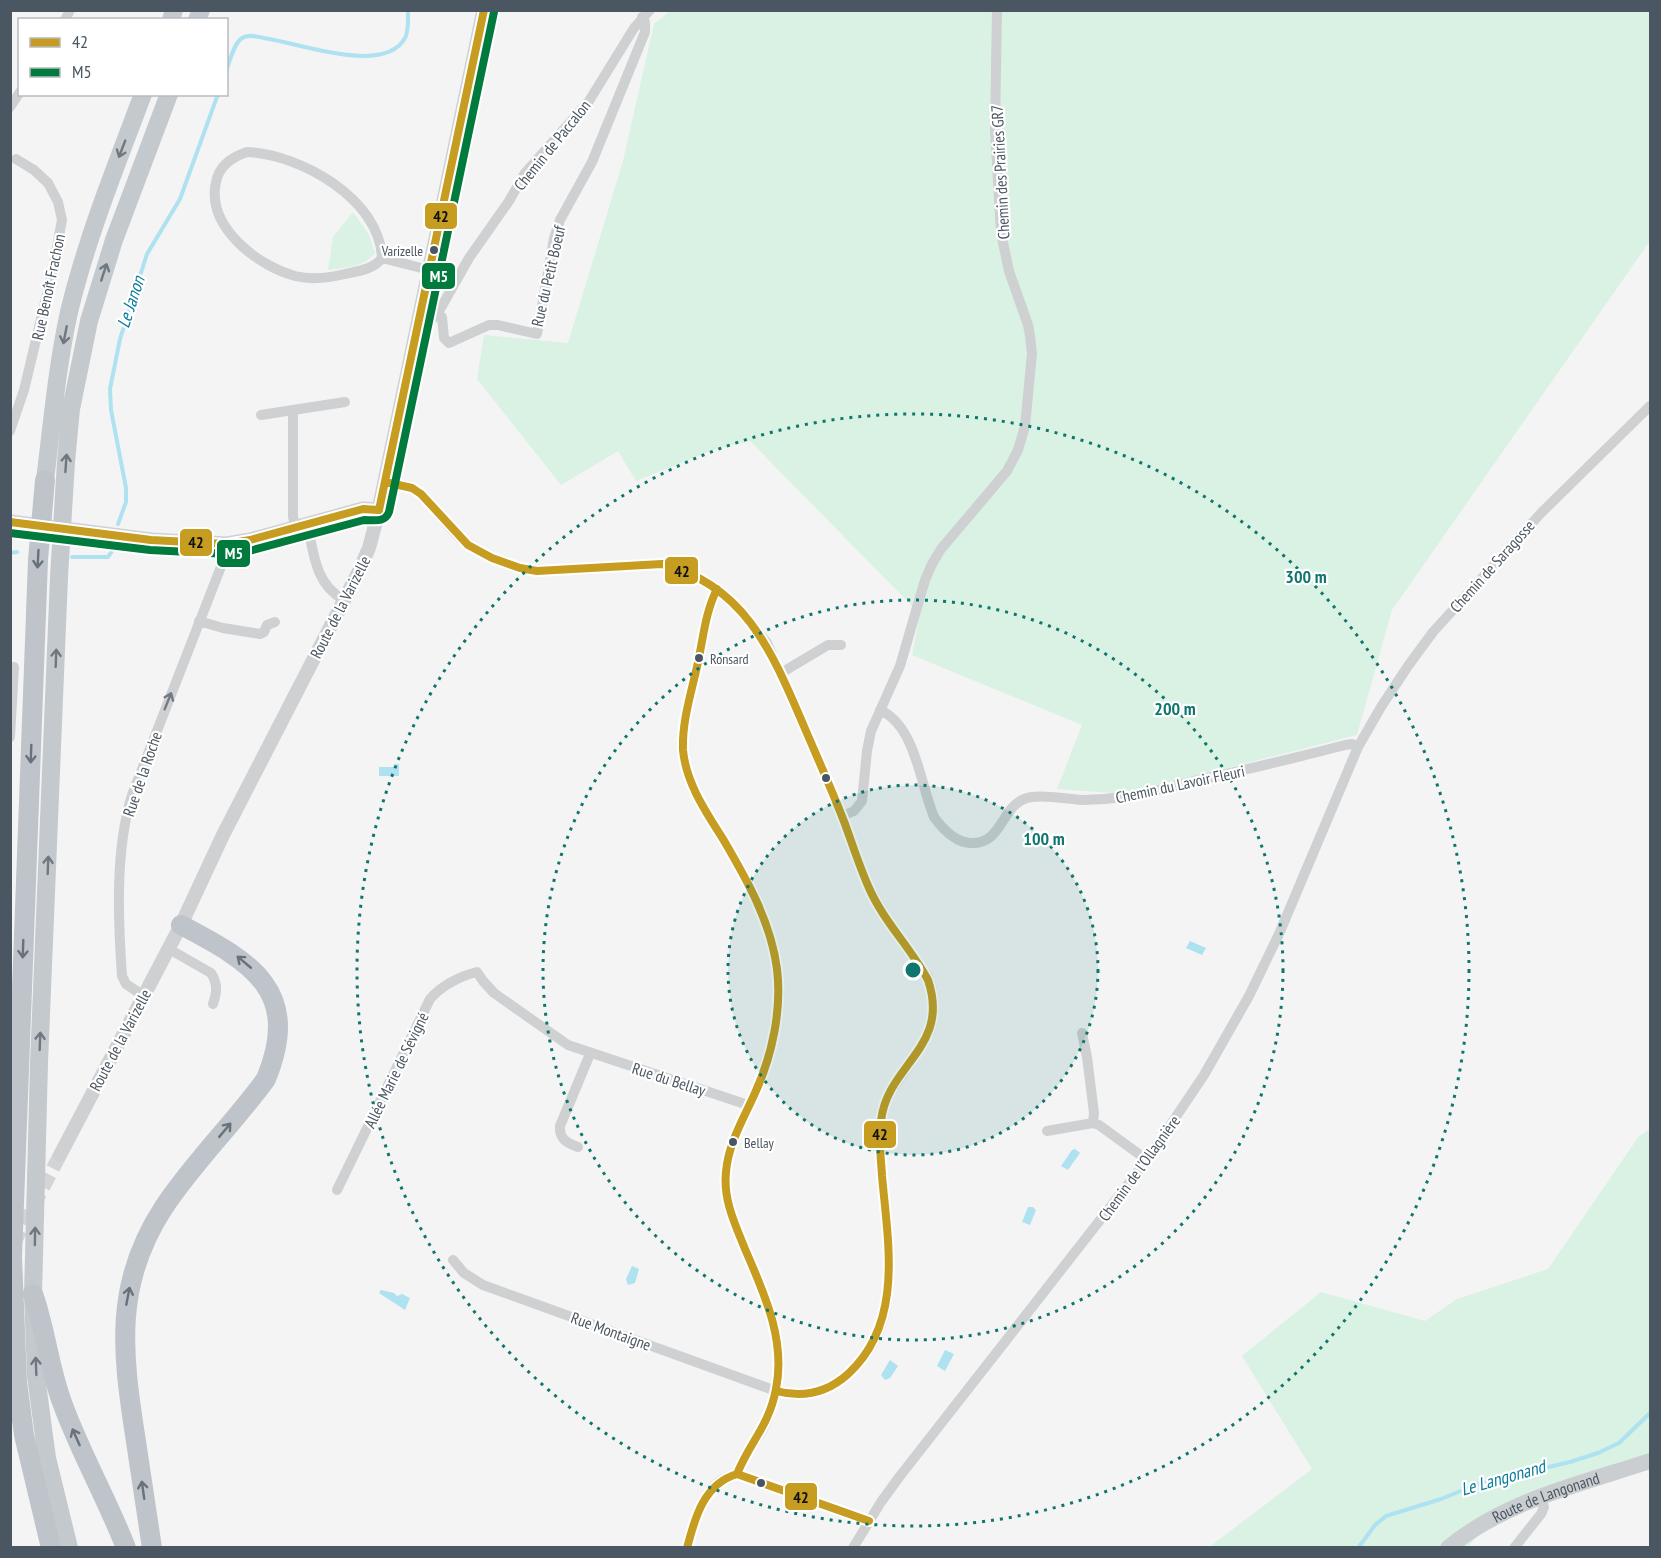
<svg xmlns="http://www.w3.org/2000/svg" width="1661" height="1558" viewBox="0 0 1661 1558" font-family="'PT Sans Narrow',sans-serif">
  <rect width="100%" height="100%" fill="#f4f4f4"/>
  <path fill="#d9f2e3" d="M670,11H1650V241L1392,610L1357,735L1125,794L1057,789L1082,725L912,655L920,614L750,441L713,450L636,481L618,451L561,485L477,379L484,335L568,343L623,161L654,24Z
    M353,212L369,235L375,253C365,267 343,268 328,270L333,237Z
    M1650,1129V1460L1489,1521L1468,1547L1208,1548L1312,1469L1242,1356L1321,1292L1425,1321L1457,1299L1548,1269L1639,1136Z"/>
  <path fill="#aee2f0" d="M394,764H399V776H379V767H394Z
    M1190,941L1206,948L1202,955L1186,948Z
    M1075,1149L1080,1153L1068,1170L1061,1166L1072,1150Z
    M1028,1207H1033L1036,1210L1030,1225L1022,1222Z
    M632,1266L639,1269L635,1283L628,1285L626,1279Z
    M381,1290L394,1293L397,1296L402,1294L410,1298L405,1310L379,1293Z
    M945,1350L954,1354L945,1371L937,1366Z
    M890,1360L898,1366L890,1378L885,1380L881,1375Z"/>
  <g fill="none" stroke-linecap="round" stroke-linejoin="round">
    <path stroke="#aee2f0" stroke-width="4" d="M226,71C230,62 233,44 242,38C249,33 261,38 269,39C301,44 385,75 405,38C409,30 408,19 408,10
      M118,524L126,502V488L111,410L110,389L120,339L147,254L180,199L218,94
      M10,553L17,552
      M72,557H108L116,545
      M1358,1548L1375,1525L1386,1516L1441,1499L1483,1482L1570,1462L1598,1453L1619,1443L1650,1413"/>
    <path stroke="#d2d4d7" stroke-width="14" stroke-dasharray="14 7" stroke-linecap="butt" d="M14,1243L60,1155"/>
    <path stroke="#ced0d2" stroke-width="10" d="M65,20L70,10
      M10,107L20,92
      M247,152C300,154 380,199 382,258C374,269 359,271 345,274C329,278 312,280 295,276C258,266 206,227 216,182C219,166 232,157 247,152Z
      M382,258L429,270
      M438,313L442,317L444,338L449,343L489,325H498L537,334L554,238L560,220L592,162L645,32V22L642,17
      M418,323L427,324L438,313L469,258L509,201L525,173L589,101L634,28L650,10
      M261,415L293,410
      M10,431L24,390L52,273L62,220L58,202L48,183L34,170L16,159
      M385,482L412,488L421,494C437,510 450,531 468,545C485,557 517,569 537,571L661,564L683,570L709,584L737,606L767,643L842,816L867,884L890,925L928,977L932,990L934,1009L930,1031L923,1044L886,1099L882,1112L879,1143C882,1169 884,1195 886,1221C892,1280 894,1341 841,1380C821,1395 799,1398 776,1391L483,1285L464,1273L453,1260
      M296,527L293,517V410L345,402
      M309,532C314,559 318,586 344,600
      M717,589C704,612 702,643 697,668C690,698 679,732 685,762C690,786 704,808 716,828C744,875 769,913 777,968C781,1002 774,1040 764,1071C746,1124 713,1152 730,1213C746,1253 776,1313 779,1356C780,1376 775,1399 768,1418C760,1439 744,1454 737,1474
      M199,621L223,628L260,634L264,632L267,625L275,622
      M781,673L828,645H841
      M880,710C916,726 920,784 934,817C942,828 954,842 970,843C1005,845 1000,801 1032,797C1048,795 1065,799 1082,800C1096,800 1109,799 1123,797C1147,794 1171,787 1194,781C1245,770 1295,758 1345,745L1352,744L1358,747
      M10,737L14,667
      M842,816L854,811L862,801L867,751L871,731L900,666L925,580L932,564L941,549L1007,471L1018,450L1025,426L1032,354L1030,336L1028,325L1009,271L1001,233L995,130L997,10
      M169,949L211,973C218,984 217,992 213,1004
      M144,996L126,984L122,976C118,920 115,849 132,795L224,559L227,544
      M1082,1033L1087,1057L1094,1113L1093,1123
      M1047,1131L1093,1123L1099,1125L1147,1160
      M578,1147C567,1143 559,1139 560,1126L590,1054
      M337,1190L430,999C441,986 460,976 477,972L483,981L494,993L568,1045L748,1105
      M687,1548C694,1521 704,1479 737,1474L869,1521
      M853,1548L881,1502L900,1476L1147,1160L1204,1075L1249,996L1279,934L1358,747L1381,707L1408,666L1433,632L1542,512L1650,406
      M1514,1548L1541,1514L1544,1507L1540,1496"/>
    <path stroke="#ced0d2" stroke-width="14" d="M60,1155L181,925L223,835L358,573L369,548L379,510"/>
    <path stroke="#ced0d4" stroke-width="15" d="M10,522L151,540L227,544L250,540L363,509L379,510L484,10"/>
    <path stroke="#caced1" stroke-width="16" id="s1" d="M1448,1548C1506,1500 1581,1484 1650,1461"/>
    <path stroke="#c4c9cd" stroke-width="18" d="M171,20L174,10
      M197,20L201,10
      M45,480C52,424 57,367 69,312C87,237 116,166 143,94
      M69,1548L47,1458L42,1421L36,1376L33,1294L39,1063L59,577L66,462L71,409L89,321L114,240L169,94"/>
    <path stroke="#bec4c9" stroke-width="20" d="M45,480L38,560L12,1257L17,1382L24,1435L51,1548
      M33,1294C46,1330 49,1369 63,1405C81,1454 107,1499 126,1548
      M152,1548C146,1510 141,1473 135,1435C122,1351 114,1283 164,1207C194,1162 234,1123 266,1079C302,991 252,962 181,925"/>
    <g stroke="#fff" stroke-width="12">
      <path id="bus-1" d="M385,482L412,488L421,494L468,545L492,558L520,568L537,571L662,564C745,585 772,652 803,724C817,757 832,790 845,824C853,846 860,868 869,888C884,922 911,948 928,980C951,1048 887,1064 881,1121C878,1140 881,1157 882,1176C888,1243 904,1323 848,1374C827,1393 803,1398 776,1391
        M379,510L484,10
        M10,522L151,540L227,544L250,540L363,509L379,510
        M717,589C704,615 703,643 696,671C690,697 682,723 683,750C686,783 706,812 723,839C747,880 771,922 777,969C782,1010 772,1056 755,1093C744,1118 728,1144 726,1172C723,1200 735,1224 745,1249C764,1293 786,1340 776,1389C769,1426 750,1442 737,1474
        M687,1548C695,1517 704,1484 737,1474L869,1521"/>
    </g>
    <g stroke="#fff" stroke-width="12">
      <path id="bus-2" d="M10,533L150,550L228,554L253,550L364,520C374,520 385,523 389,512L494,12"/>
    </g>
    <use href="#bus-1" stroke="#c69c21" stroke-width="8"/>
    <use href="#bus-2" stroke="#007b3d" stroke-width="8"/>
  </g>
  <defs><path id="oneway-shaft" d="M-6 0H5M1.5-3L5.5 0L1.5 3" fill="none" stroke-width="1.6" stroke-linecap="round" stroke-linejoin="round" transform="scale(1.5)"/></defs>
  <g stroke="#6f7881">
    <use href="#oneway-shaft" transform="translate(122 149) rotate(111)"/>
    <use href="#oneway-shaft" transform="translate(104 272) rotate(-72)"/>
    <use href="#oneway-shaft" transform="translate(65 335) rotate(101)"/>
    <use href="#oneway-shaft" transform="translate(66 463) rotate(-86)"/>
    <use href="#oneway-shaft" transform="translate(56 658) rotate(-88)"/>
    <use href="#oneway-shaft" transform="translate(48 865) rotate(-88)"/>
    <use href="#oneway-shaft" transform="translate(40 1041) rotate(-88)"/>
    <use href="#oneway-shaft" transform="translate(35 1236) rotate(-89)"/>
    <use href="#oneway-shaft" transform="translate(36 1366) rotate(-92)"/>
  </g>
  <g stroke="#67727b">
    <use href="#oneway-shaft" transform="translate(38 559) rotate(93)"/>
    <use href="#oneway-shaft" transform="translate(31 754) rotate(92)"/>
    <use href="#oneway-shaft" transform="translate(23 949) rotate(92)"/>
    <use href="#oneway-shaft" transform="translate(244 962) rotate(-140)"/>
    <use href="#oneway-shaft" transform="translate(225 1130) rotate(-50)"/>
    <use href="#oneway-shaft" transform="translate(128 1296) rotate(-79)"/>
    <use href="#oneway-shaft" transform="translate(76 1437) rotate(-114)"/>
    <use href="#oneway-shaft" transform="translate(143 1490) rotate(-98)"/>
  </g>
  <use stroke="#727b83" href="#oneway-shaft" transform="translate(168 701) rotate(-68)"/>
  <circle cx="913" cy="970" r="185" fill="#0f766e" fill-opacity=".12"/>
  <g fill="none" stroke="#0f766e" stroke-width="3" stroke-dasharray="3 6">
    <circle cx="913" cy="970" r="185"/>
    <circle cx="913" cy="970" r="370"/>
    <circle cx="913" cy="970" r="556"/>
  </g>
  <g fill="#4a5661" stroke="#fff" stroke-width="2">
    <circle cx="434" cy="250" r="5"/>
    <circle cx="699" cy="658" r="5"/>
    <circle cx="826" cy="778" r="5"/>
    <circle cx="733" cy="1142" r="5"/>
    <circle cx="761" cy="1483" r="5"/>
  </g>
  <g text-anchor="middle" stroke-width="4.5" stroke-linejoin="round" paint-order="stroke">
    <g font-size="14" fill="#4a5661" stroke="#fff" text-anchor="start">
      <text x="423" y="256" text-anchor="end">Varizelle</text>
      <text x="710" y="664">Ronsard</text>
      <text x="744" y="1148">Bellay</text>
    </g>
    <g font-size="16" fill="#4a5661" stroke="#fff">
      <text transform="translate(552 145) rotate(-51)" y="6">Chemin de Paccalon</text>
      <text transform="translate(1000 172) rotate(-93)" y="6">Chemin des Prairies GR7</text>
      <text transform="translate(548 276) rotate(-77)" y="6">Rue du Petit Boeuf</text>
      <text transform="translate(48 287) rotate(-78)" y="6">Rue Benoît Frachon</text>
      <text transform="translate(1492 566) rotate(-48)" y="6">Chemin de Saragosse</text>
      <text transform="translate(340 607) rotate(-63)" y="6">Route de la Varizelle</text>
      <text transform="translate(142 774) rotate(-71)" y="6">Rue de la Roche</text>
      <text transform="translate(1180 784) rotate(-12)" y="6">Chemin du Lavoir Fleuri</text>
      <text transform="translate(120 1040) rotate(-62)" y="6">Route de la Varizelle</text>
      <text transform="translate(396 1070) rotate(-64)" y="6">Allée Marie de Sévigné</text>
      <text transform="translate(669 1079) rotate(18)" y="6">Rue du Bellay</text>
      <text transform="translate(1139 1168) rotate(-54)" y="6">Chemin de l'Ollagnière</text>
      <text transform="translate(611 1331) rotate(20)" y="6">Rue Montaigne</text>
      <text dy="6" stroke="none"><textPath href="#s1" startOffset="111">Route de Langonand</textPath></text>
    </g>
    <g font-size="18" font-style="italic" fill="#0c7c9b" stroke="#fff">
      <text transform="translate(131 302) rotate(-72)" y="6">Le Janon</text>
      <text transform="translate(1503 1478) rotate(-16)" y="6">Le Langonand</text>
    </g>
  </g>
  <circle cx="913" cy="970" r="9" fill="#0f766e" stroke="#fff" stroke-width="3"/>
  <g font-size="18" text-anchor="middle" font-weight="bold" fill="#0f766e" stroke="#fff" stroke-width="4.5" stroke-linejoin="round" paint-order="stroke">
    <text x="1306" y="583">300 m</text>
    <text x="1175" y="715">200 m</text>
    <text x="1044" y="845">100 m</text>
  </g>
  <g stroke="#fff" stroke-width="2">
    <rect x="424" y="202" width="34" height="28" rx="6" fill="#c69c21"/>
    <rect x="421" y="262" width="35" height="28" rx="6" fill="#007b3d"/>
    <rect x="179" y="528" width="34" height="29" rx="6" fill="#c69c21"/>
    <rect x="216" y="539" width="35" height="29" rx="6" fill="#007b3d"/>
    <rect x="664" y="556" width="35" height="29" rx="6" fill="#c69c21"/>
    <rect x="863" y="1120" width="34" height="29" rx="6" fill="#c69c21"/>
    <rect x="784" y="1482" width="34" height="29" rx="6" fill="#c69c21"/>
  </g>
  <g font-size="16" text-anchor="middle" font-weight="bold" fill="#fff">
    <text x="439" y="282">M5</text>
    <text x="234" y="559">M5</text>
  </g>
  <g font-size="16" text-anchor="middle" font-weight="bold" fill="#111">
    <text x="441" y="222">42</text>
    <text x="196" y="548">42</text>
    <text x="682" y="577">42</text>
    <text x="880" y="1140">42</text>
    <text x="801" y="1503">42</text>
  </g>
  <rect width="1661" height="1558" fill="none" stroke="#4a5661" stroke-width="24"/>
  <rect x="18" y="18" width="210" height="78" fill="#ffffff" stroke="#b7bbc0" stroke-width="1.5"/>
  <rect x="30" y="38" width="30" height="9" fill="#c69c21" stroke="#b7bbc0" stroke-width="1.5"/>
  <text x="72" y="48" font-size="18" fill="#4a5661">42</text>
  <rect x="30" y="68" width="30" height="9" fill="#007b3d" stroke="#b7bbc0" stroke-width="1.5"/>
  <text x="72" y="78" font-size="18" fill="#4a5661">M5</text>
</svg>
